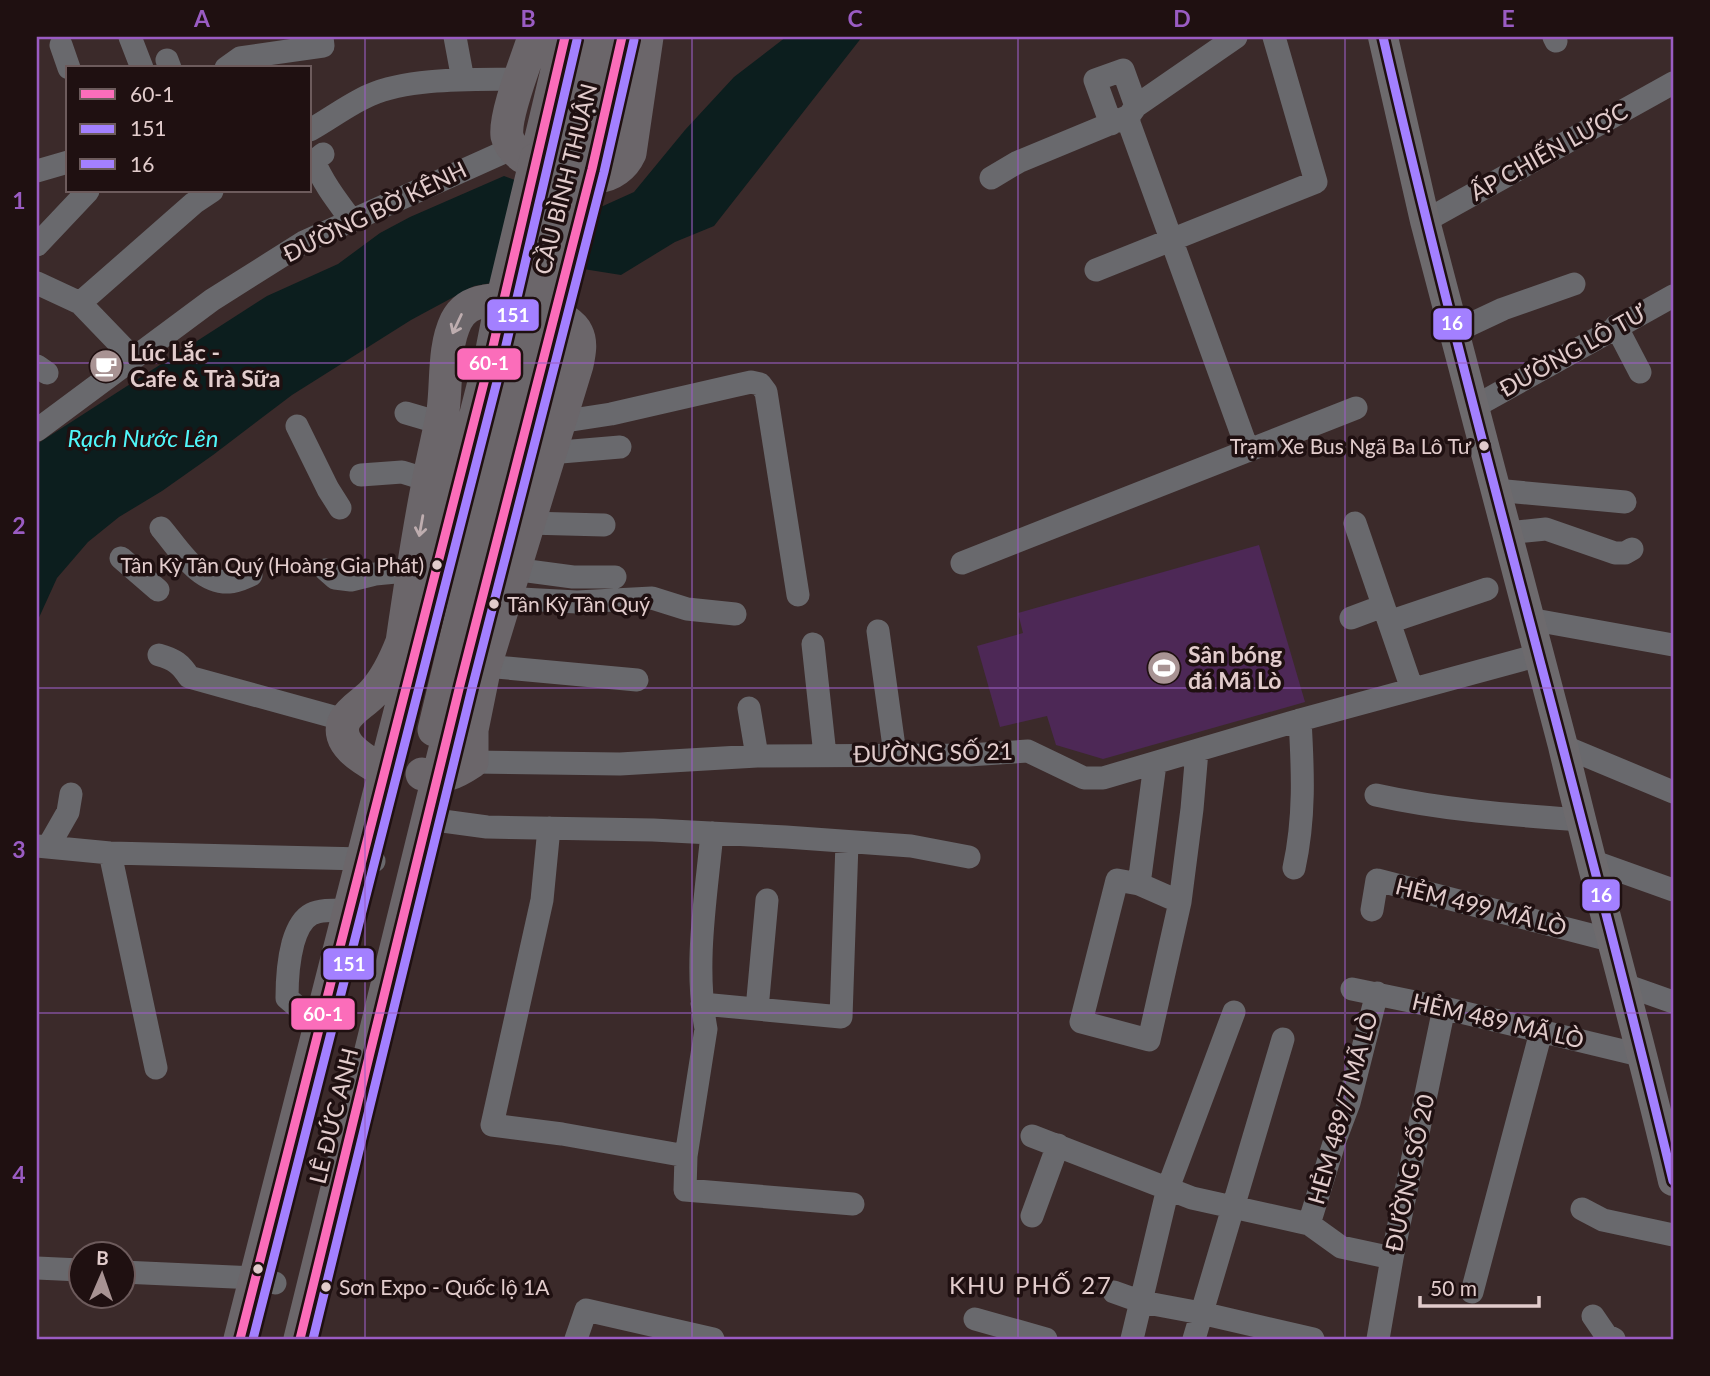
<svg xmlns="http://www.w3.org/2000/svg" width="1710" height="1376" viewBox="0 0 1710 1376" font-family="Lato,sans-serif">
  <rect width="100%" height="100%" fill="#3b2a2a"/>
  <path fill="#4d2856" d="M1259,545L1305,702L1103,759L1056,745L1047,716L1000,727L977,646L1023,633L1018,613Z"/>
  <path fill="#0c1e1e" d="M786,37H862L714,226L675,242L621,275L577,268L474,286L411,320L292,395L213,455L162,491L119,517L88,542L57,578L37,622V444L267,296L338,264L380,233L410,217L504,176L580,204L603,206L634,192L685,130L734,77Z"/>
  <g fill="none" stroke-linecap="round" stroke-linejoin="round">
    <path stroke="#69696d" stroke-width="23" d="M130,37L142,68
      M455,37L463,80
      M1236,37L1136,106L1129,116V123L1248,451
      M1554,37L1556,41
      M61,45L69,68
      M167,60L170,68
      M226,68L240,58L323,46L322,37
      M1111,124L1095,80L1123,70L1136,106
      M310,130C330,119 349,104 370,95C410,77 476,80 520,79
      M323,154L314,161C323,183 338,202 352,221
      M37,171L68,162
      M991,178L1018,162L1129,116
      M1425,221L1673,83
      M37,245L88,191
      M1096,270L1316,182L1274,37
      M37,283L80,303L133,358
      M80,303L194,203L212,191
      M1616,326L1640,372
      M1454,332L1503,309L1574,284
      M37,366L47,373
      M1474,407L1673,296
      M406,413L440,423
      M559,422L611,414L733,386L751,382L760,384L766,392L798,595
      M297,426L328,489L340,508
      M37,430L212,300L304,242L513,148
      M549,453L620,447
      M361,475L402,472L428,480
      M1495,490L1625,502
      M528,523L604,525
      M1355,523L1412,689
      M161,528C179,549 199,584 230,582C237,582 244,578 251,575
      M1507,533L1546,529L1615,553H1625L1632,549
      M121,558L158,590
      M962,563L1356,408
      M513,569L573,577H615
      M326,570L335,578L351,580L375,574L396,572L412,574
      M504,598L577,602L652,598L687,609L735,614
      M1351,618L1383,606
      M1529,619L1673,645
      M1389,622L1487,589
      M878,631L895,754
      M813,644L825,755
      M159,655C174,659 181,664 189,677L345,720
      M485,666L637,680
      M749,708L757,756
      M1563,746L1673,792
      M472,762L620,764L757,756L968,755L1028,751L1084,778H1103L1300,720L1539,655
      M1376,795C1443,810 1512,815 1580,820
      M428,819L487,827L653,830L786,837L911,846L969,857
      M549,828L542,900L492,1125L562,1134L686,1156
      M712,833C706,897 694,965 706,1029L686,1156L685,1190L853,1204
      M37,846L110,853L364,859L374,861
      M48,847L68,812L71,794
      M110,853L156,1068
      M1592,861L1673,890
      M1294,868C1305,818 1303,771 1300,720
      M1139,884L1155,764
      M1180,902L1139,884L1117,880L1081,1022L1149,1040L1180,902L1192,809L1197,751
      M1372,910L1377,880L1614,941
      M1625,985L1673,1002
      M1352,989L1444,1008L1644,1056
      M702,1004L841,1017L847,843
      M757,1009L767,900
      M320,1026L287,998C287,978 288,962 293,943C303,909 316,910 348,910
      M1032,1136L1192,1198L1309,1224L1341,1247L1392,1258
      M1582,1209L1603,1220L1673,1235
      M1032,1216L1058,1145
      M1309,1224L1335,1140L1349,1103L1377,993
      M37,1268L80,1270
      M122,1272L256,1278L275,1283
      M1114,1292L1142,1302L1201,1313L1313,1339
      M1472,1292L1541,1032
      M1593,1316L1606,1335L1614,1339
      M975,1319L1046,1339
      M576,1339L586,1310L713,1339
      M1132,1339L1168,1188L1234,1012
      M1194,1339L1283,1039
      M1378,1339L1392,1258L1444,1008"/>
    <path stroke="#6d6a6d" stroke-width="30" d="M1383,37L1425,221L1563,746C1597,891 1639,1035 1673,1181"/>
    <path stroke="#6b666a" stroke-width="33" d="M534,37C527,59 504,115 507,136C509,145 516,152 523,157C536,165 582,178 596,177C612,176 624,166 630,153L647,37
      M536,159L565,37
      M592,169L622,37
      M483,596L553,322
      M384,771C368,762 332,744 345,720C351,709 365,702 373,693C387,678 395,660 402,642C410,587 418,532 429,478C433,456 439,433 443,411C447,382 443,348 456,321C462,309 472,303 485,301C507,297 567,312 577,333C582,343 579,355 577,365L485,666L472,730V762C454,774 443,779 422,774
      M240,1339L491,355L500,309
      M300,1339L458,696"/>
    <path stroke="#6b666a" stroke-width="33" d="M500,309L536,159
      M434,730L600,37"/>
    <g stroke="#1f1011" stroke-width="14">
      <path id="bus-1" d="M240,1339L491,355L565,37
        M300,1339L460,685L592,169L622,37"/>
    </g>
    <g stroke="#1f1011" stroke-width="14">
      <path id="bus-2" d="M253,1339L503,358L577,40
        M313,1339L472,688L604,172L634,40"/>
    </g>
    <g stroke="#1f1011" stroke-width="14">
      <path id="bus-3" d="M1383,37C1471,421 1581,798 1673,1181"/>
    </g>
    <use href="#bus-1" stroke="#fb6dba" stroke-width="9"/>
    <use href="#bus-2" stroke="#a380ff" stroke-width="9"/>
    <use href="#bus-3" stroke="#a380ff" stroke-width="9"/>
  </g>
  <defs><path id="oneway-shaft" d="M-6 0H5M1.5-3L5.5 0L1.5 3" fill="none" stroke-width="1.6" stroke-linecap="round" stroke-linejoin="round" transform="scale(1.75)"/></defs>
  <g stroke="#beadaf">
    <use href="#oneway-shaft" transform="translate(457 324) rotate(115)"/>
    <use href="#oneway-shaft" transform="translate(421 526) rotate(100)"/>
  </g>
  <path fill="none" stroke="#9a5cc3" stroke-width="2" stroke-opacity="0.55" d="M365,37V1339M692,37V1339M1018,37V1339M1345,37V1339M37,363H1673M37,688H1673M37,1013H1673"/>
  <defs>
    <g id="cafe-disc" transform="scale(1.75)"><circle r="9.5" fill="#a89393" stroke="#1f1011"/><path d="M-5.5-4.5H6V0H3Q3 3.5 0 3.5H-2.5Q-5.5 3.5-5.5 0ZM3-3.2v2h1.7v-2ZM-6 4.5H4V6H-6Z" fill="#fff"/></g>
    <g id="stadium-disc" transform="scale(1.75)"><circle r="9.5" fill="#a89393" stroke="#1f1011"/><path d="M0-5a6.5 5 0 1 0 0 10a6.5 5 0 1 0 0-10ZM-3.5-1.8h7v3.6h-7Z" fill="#fff"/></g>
  </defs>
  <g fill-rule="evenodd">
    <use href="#cafe-disc" x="106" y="366"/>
    <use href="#stadium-disc" x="1164" y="668"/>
  </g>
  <g fill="#e2cccc" stroke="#1f1011" stroke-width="2.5">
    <circle cx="1484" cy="446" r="6"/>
    <circle cx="437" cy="565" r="6"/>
    <circle cx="494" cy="604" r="6"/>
    <circle cx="258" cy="1269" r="6"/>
    <circle cx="326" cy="1287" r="6"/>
  </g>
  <g text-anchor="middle" stroke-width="7" stroke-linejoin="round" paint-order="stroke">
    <g font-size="21" fill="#e2cccc" stroke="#1f1011" text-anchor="end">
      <text x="1471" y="454">Trạm Xe Bus Ngã Ba Lô Tư</text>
      <text x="424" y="573">Tân Kỳ Tân Quý (Hoàng Gia Phát)</text>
      <text x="507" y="612" text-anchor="start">Tân Kỳ Tân Quý</text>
      <text x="339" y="1295" text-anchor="start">Sơn Expo - Quốc lộ 1A</text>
    </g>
    <g font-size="23" fill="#e2cccc" stroke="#1f1011">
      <text transform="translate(1549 152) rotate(-29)" y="8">ẤP CHIẾN LƯỢC</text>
      <text transform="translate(566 179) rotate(-76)" y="8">CẦU BÌNH THUẬN</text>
      <text transform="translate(375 212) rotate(-26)" y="8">ĐƯỜNG BỜ KÊNH</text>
      <text transform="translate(1573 351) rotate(-29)" y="8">ĐƯỜNG LÔ TƯ</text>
      <text transform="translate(933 753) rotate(-1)" y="8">ĐƯỜNG SỐ 21</text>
      <text transform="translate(1481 907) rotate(14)" y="8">HẺM 499 MÃ LÒ</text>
      <text transform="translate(1498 1021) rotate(13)" y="8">HẺM 489 MÃ LÒ</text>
      <text transform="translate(1343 1108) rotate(-74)" y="8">HẺM 489/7 MÃ LÒ</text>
      <text transform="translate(334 1116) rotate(-76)" y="8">LÊ ĐỨC ANH</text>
      <text transform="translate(1410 1173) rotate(-78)" y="8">ĐƯỜNG SỐ 20</text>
    </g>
    <g font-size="23" font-weight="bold" fill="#e2cccc" stroke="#1f1011" text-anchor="start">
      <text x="130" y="361">Lúc Lắc -<tspan x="130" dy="26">Cafe &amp; Trà Sữa</tspan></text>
      <text x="1188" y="663">Sân bóng<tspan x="1188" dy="26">đá Mã Lò</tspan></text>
    </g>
    <g font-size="24" font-style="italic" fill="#50f6f9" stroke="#1f1011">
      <text x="143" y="447">Rạch Nước Lên</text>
    </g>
    <g font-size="24" letter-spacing="2" fill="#e2cccc" stroke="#1f1011">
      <text x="1031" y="1294">KHU PHỐ 27</text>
    </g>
  </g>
  <g stroke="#1f1011" stroke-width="2.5">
    <rect x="486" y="298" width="54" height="34" rx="7" fill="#a380ff"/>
    <rect x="1432" y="307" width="41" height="34" rx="7" fill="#a380ff"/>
    <rect x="456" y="347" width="66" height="34" rx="7" fill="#fb6dba"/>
    <rect x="1581" y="878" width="40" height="34" rx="7" fill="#a380ff"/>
    <rect x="322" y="947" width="53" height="34" rx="7" fill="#a380ff"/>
    <rect x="290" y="997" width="66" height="34" rx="7" fill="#fb6dba"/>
  </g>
  <g font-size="19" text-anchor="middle" font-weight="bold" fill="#fff">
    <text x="513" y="322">151</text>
    <text x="1452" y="330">16</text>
    <text x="489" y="370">60-1</text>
    <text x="1601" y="902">16</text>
    <text x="349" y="971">151</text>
    <text x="323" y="1021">60-1</text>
  </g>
  <rect width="1710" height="1376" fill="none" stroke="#1f1011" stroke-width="77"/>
  <rect x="66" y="66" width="245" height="126" fill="#1f1011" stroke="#6d5b5c" stroke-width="2"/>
  <rect x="80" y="89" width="35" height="10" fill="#fb6dba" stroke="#6d5b5c" stroke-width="2"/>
  <text x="130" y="102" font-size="21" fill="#e2cccc">60-1</text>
  <rect x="80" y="124" width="35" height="10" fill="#a380ff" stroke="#6d5b5c" stroke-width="2"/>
  <text x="130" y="136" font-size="21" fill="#e2cccc">151</text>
  <rect x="80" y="159" width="35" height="10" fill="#a380ff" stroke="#6d5b5c" stroke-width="2"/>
  <text x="130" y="172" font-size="21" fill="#e2cccc">16</text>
  <g transform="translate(102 1275) rotate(2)"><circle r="33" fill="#1f1011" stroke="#6d5b5c" stroke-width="2"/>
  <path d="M0-5L12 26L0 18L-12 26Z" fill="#a89393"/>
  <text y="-10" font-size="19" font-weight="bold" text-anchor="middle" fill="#e2cccc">B</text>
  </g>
  <path d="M1420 1296v10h119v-10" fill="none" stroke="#e2cccc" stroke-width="3.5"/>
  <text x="1430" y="1296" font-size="21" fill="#e2cccc" stroke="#1f1011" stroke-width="5" paint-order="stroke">50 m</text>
  <rect x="38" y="38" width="1634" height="1300" fill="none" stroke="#9a5cc3" stroke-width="2.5"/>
  <g font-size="23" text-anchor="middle" font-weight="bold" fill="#9a5cc3">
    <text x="202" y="27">A</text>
    <text x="528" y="27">B</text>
    <text x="855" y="27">C</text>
    <text x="1182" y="27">D</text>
    <text x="1508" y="27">E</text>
    <text x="19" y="209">1</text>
    <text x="19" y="534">2</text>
    <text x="19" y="858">3</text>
    <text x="19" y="1183">4</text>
  </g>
</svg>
